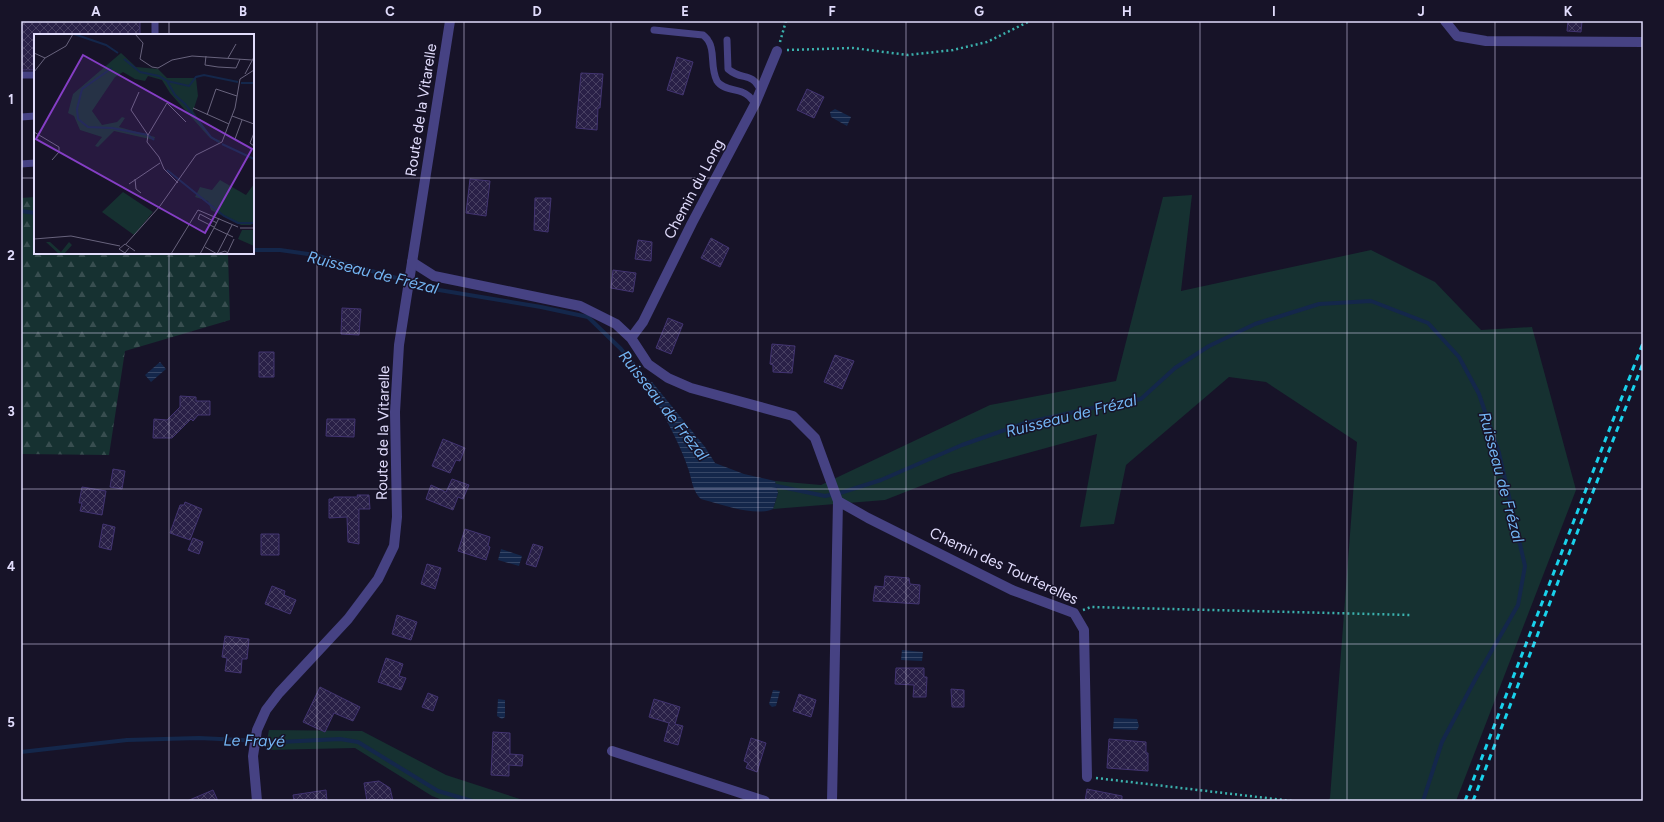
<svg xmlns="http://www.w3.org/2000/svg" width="1664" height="822" viewBox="0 0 1664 822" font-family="Figtree,sans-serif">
  <defs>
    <pattern id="forest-firs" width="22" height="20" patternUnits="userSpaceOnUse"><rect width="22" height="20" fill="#163131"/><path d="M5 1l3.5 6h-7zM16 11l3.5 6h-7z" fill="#384e50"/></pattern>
    <pattern id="water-rules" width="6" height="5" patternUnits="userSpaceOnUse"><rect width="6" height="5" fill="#14274b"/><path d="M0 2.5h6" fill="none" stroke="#364666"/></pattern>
    <pattern id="building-cross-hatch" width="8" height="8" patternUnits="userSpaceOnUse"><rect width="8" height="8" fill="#292047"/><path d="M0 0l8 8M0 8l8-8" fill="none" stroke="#484062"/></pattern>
  </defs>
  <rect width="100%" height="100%" fill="#171328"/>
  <path fill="#163131" d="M1192,195L1181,291L1371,250L1435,282L1481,330L1532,327L1576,490L1456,801H1328L1330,798L1357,442L1266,382L1229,377L1126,465L1114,524L1080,527L1097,434L951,474L885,500L773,509L778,493L775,481L821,485L990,405L1116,381L1163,197Z
    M269,730L362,731L446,775L526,801H445L432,796L355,748L265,750Z"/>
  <path fill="url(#forest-firs)" d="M35,197V253H228L230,320L125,351L109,455L21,454V198Z"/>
  <path fill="url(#water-rules)" d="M835,109L851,117L847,126L831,117L830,112Z
    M160,362L166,369L151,382L145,375Z
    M652,382L705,447L715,463L744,474L775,481L778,493L773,509C755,517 720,504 701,499C693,492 692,481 689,471C679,440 662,413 647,384Z
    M501,549L522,556L519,566L498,560Z
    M902,650L923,652L922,661L901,660Z
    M773,690L780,691L776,706L772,707L769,704Z
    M498,699L505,700V717L502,719L497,716Z
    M1114,718L1137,719L1139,726L1137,730L1113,729Z"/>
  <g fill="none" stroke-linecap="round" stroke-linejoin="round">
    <path stroke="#14274b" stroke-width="4" d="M21,211L35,213
      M253,250H280L315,255L439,290L541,307L588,317L621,349L652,387
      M772,485L825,496L840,493L881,480L962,445L1025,423L1097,407L1141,399L1175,368L1209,346L1255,324L1319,304L1371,301L1428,323L1459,357L1479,394L1499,453L1525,566L1518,605L1476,678L1442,742L1423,801
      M21,752L127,740L199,738L280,742L340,739L358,742L438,791L472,801"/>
  </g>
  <path fill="url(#building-cross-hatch)" stroke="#423471" d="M21,21H140V35H35V70H21Z
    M1568,21H1582L1581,32L1567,31Z
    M677,57L693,62L683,95L667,90Z
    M581,73L603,74L600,108H598L597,130L576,128Z
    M807,89L824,97L814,118L797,110Z
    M470,179L490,181L486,216L466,213Z
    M535,198H551L548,232L534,230Z
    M711,238L729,248L720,267L701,258Z
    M638,240L652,242L651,261L635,259Z
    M613,270L636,273L633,292L611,288Z
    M342,308L361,309L359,335L341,334Z
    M668,318L683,324L671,354L656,348Z
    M772,344L795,346L792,373L773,372V365L770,364Z
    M259,352H274V377H259Z
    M835,355L854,361L842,389L824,382Z
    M180,396L196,397V401H210V415H198L193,421L191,419L172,438H153L154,419L167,420L180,407Z
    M327,419H355L354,437L326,436Z
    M443,439L465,448L460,461L456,460L450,473L432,466Z
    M113,469L125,471L122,489L110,487Z
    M452,479L469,485L463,499L458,497L453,510L426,499L431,485L446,492Z
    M82,487L106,491L102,515L80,511L82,503H79Z
    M357,495H369L370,509H359V544L348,542L347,517L329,518V499H333L334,497H358Z
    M185,502L202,509L190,540L170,533L180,505H184Z
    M103,524L115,527L111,550L99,547Z
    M465,529L490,537L488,546L490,547L486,560L458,551Z
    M261,534H279V555H261Z
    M193,538L203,542L199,554L188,550Z
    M533,544L543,547L536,567L526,564Z
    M427,564L441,568L435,589L421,584Z
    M885,576L909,578L910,584L920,585L919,604L873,601L875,586L884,587Z
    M272,586L285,591L284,595L296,600L290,614L265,604Z
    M397,615L417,622L411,640L392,634Z
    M225,636L249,639L247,659H242L241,673L225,671L227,658L222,657Z
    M386,658L403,664L399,676L406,678L401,690L378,682Z
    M896,668H924V677H927L926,697H913L914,685L895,684Z
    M320,687L360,707L353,721L334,713L325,732L303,722Z
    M951,689L964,690V707H952Z
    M428,693L438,697L433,711L422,707Z
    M799,694L816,700L811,717L793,711Z
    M654,699L680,707L675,724L683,726L678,745L664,741L669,723L649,717Z
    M493,732L510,733V754L523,755L522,766L509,765V776L491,775Z
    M751,738L766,743L757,772L746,768L748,763L744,761Z
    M1109,739L1146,742V753H1148V771L1107,768Z
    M379,781L390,788L393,801H367L364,783Z
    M1087,789L1122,796V801H1085Z
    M213,790L218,801H187Z
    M326,790L327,801H294L293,795Z"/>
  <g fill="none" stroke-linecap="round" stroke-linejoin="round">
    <path stroke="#3bb1ad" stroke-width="2.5" stroke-dasharray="2 3" stroke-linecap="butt" d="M780,42L786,21
      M787,50L853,48L908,55L953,50L987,42L1030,21
      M1083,610L1091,607L1410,615
      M1096,778L1292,801"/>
    <path stroke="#464283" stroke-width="7" d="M155,21V35
      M654,30L703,35C705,37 708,39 709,42C715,51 710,68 717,81C722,89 734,89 742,92C748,94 752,99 755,104
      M727,40L728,69C743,82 751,70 761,91
      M21,75H35
      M21,117L35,116
      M21,164L35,163"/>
    <path stroke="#464283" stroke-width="10" d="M1445,21L1457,36L1486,41L1643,42
      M412,262L434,276L580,306L616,324L631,338L648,364L668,378L691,388L793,416L815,438L838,501L832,801
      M631,338L643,322L692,223L755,104L777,51
      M838,501L868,518L1012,590L1074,613L1084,630L1087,777
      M612,751L765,801"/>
    <path stroke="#464283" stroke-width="10" d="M257,801L253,756L257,730L266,710L279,693L348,619L378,579L394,546L397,517L395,412L399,345L450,21"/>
    <path stroke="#19d1eb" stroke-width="3" stroke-dasharray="6 5" stroke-linecap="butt" d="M1465,801L1643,343
      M1473,801L1643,363"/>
  </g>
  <path fill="none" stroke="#e1dcfc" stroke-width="1" stroke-opacity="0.55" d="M169,21V35M317,21V801M464,21V801M611,21V801M758,21V801M906,21V801M1053,21V801M1200,21V801M1347,21V801M1495,21V801M21,178H35M253,178H1643M169,253V801M21,333H1643M21,489H1643M21,644H1643"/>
  <g text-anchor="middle" stroke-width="3" stroke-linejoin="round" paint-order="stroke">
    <g font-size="15" fill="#e1dcfc" stroke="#171328">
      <text transform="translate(421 110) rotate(-81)" y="5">Route de la Vitarelle</text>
      <text transform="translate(694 189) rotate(-62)" y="5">Chemin du Long</text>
      <text transform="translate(383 433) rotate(-89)" y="5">Route de la Vitarelle</text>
      <text transform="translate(1004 566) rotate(25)" y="5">Chemin des Tourterelles</text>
    </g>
    <g font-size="16" font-style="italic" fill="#73b5f3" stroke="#171328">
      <text transform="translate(373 272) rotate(14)" y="6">Ruisseau de Frézal</text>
      <text transform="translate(664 405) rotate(52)" y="6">Ruisseau de Frézal</text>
      <text transform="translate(1071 415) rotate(-14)" y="6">Ruisseau de Frézal</text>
      <text transform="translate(1502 477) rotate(75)" y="6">Ruisseau de Frézal</text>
      <text transform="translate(254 740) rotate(1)" y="6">Le Frayé</text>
    </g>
  </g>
  <g transform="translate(34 34)">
    <rect width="220" height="220" fill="#171328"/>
    <path d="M87,19L102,33L124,35L133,44H162L164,62L159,77L177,103L187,107L185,109L176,104L136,59L128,46L114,42L111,47L101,45L89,38L81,43L58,77L68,91L83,88L88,83L91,84L85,93L121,103L120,106L80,97L64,113L61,112L68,103L46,96L40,82L34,79L39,60ZM89,158L119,178L100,201L68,178ZM208,196H220V212L204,205Z" fill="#163131"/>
    <path d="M186,146L212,161L220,150V187L217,191H207L177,176L174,167L161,163L166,153L178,156ZM12,208H16L27,218L35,208L38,211L30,220H25Z" fill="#163131"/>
    <path fill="none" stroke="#14274b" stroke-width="2" d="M40,0L72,11L84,19M90,25L106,38L125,42L133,47L141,61L151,70L177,103L185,108M78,34L48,55L43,75L44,85L54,93L78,94L114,101L120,106M133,47L155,52L162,43L170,41L204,48M207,49H220M188,110L220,125M133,136L190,182L204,189H220"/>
    <path fill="none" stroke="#68637d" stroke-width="1" d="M101,0L109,9L106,25L118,33L124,34L138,26L158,22L218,26M0,19L11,24M172,22L171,31L184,33L202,34L206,25M194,24L202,10M0,38L11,24L32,12L39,0M211,40L220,23M105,58L97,76L114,101M159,74L195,90M173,81L182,55L203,62M198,82L220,90M0,98L25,113V118L18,126M220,99L216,109L220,112M201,105L208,86M101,145L102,155L107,159M144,149L130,135L125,123L113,108L114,101L133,69L152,88M95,150L126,129M185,184L180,194L199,203M180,193L164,185L166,180L183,189M206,194H220M0,205L37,202L86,212M92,210L126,172L162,121L188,108L201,74L206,45L220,36M171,213L183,220L198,191M95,214L91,219L85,215L91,210L101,217M137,220L164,176L204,193M166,220L180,194M183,220L191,217L194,219M193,220L200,205"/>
    <path fill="#853ec5" fill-opacity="0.15" stroke="#853ec5" stroke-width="2" d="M49,21L218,115L171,199L2,105Z"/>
    <rect width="220" height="220" fill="none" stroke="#e1dcfc" stroke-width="2"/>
  </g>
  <rect width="1664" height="822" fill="none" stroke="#171328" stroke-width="44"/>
  <rect x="22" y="22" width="1620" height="778" fill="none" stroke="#e1dcfc" stroke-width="1.5"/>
  <g font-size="13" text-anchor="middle" font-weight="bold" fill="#e1dcfc">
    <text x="96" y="16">A</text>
    <text x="243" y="16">B</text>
    <text x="390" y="16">C</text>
    <text x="537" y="16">D</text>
    <text x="685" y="16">E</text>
    <text x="832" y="16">F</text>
    <text x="979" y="16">G</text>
    <text x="1127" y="16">H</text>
    <text x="1274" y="16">I</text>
    <text x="1421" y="16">J</text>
    <text x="1568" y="16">K</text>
    <text x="11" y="104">1</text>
    <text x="11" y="260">2</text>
    <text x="11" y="416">3</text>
    <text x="11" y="571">4</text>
    <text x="11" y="727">5</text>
  </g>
</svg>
